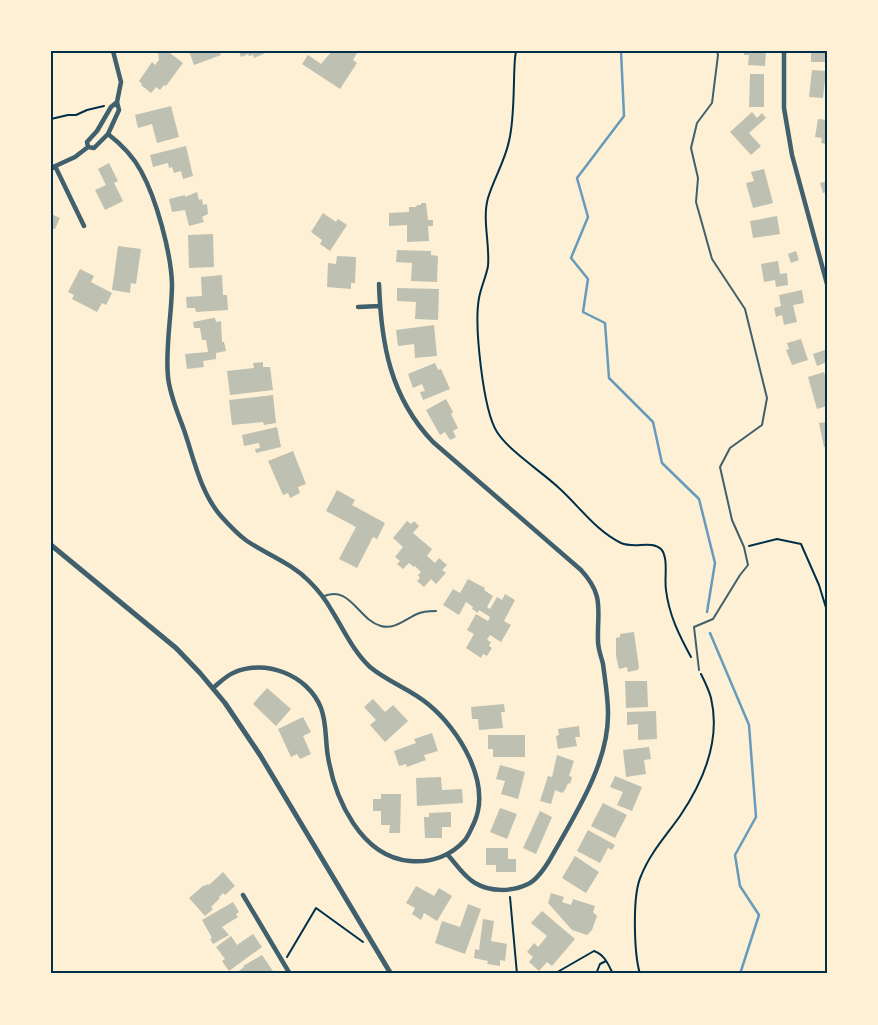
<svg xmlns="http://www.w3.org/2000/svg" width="878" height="1025" viewBox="0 0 878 1025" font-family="Merriweather,serif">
  <rect width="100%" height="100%" fill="#fdf0d5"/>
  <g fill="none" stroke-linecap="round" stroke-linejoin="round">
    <path stroke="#669bbc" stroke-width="2.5" d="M621,51L624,116L577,178L588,217L571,258L588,279L583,312L605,323L609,378L653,422L662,463L699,499L715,563L707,612
      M710,633L749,725L756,817L735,855L740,886L759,915L740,974"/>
  </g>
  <path fill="#bec0b2" d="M158,51H170V53L183,63L166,86L164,85L160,90L156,87L151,93L141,85L142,84L139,81L152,62L155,65L159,60Z
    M189,51H219L221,55L194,65Z
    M239,51H270L254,58L253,55L249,56L248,54L241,57Z
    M332,51H355L357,53L353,60L357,63L340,89L302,64L308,55L321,64Z
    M744,51H766L765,66L748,65L749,55H744Z
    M811,51H825V62H811Z
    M812,70L826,71L823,98L809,97Z
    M750,74H764V107H749Z
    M171,106L179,137L157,143L152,124L138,128L135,115Z
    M752,112L757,118L762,113L766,118L749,133L761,146L751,155L730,132Z
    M818,119L827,120V144L821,143L822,138L815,137Z
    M186,146L193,176L183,179L181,171L174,173L172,167L169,168L168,163L153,167L150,155Z
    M109,163L118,181L114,183L123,201L105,210L95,190L106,185L98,169Z
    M764,169L773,203L753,208L746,183L754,181L751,172Z
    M827,181V192L823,193L820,183Z
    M197,192L199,200L202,199L203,205L207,204L208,214L202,217L204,222L189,226L185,210L172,212L169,199L185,195V197Z
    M421,203H426L428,220H433V226H428L429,241L407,242V225L389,226V213L409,212V207H416L417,205H421Z
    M323,213L336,222L338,219L347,225L330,251L320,244L322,240L311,232Z
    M51,214L60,218L55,229L51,228Z
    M777,216L780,234L753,238L750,221Z
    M213,234L214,267L189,268L188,235Z
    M118,246L141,249L136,284L131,283L130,293L112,290Z
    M397,250L431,251V255L438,256L437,282L411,281L412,263L396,262Z
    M796,251L799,260L791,263L788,254Z
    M337,256L356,257L355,283H351V289L327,287L328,263L336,264Z
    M778,261L780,274L787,273L788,285L776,287L775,280L764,282L761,264Z
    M80,269L94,276L91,282L112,293L106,305L102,303L97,312L72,299L74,295L68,292Z
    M222,275L223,295H227L228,310L196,312L195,308H187L186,297L202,296L201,277Z
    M397,288L439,289L438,320L415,319L416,302L397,301Z
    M802,290L804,303L793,305L797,322L784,325L782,315L776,317L774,308L781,306L779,295Z
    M213,318H215L216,322L221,321L222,342H224L226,351L216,353V359L203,361L204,367L187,369L185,354L208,352L206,340H202L200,328H194L193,322Z
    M434,325L437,356L415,358L414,344L398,346L396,330Z
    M801,339L808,360L792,365L786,350L789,349L787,343Z
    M825,350L827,362L817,366L813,354Z
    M263,362V367H270L273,390L230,395L227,371L254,368L253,363Z
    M435,363L438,370L441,369L450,389L423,400L420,392L425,391L422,384L413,388L408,374Z
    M824,372L827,381V406L817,409L808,377Z
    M273,395L276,423L264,425L263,422L232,425L229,400Z
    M446,399L453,412L451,414L458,428L453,431L456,437L450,440L445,432L440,435L426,410Z
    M827,422V447H824L819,423Z
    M277,427L281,447L256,453L255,449L260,448L259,443L244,446L242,435Z
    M293,451L306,484L298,487L300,493L290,498L288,493L283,495L268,461Z
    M337,490L355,500L352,505L385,523L377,539L373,537L357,568L339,559L356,527L326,511Z
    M407,521L411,524L414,521L419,526L413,533L432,549L427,556L435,563L439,558L447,565L442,570L446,573L436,584L431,579L424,587L417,581L420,578L418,575L421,572L415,566L414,567L409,563L403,569L397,564L400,561L395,557L403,547L393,538Z
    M468,579L485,588L484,590L493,596L487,607L490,609L497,597L502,600L505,594L515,600L504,621L511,625L501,642L490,635L487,640L491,642L489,646L492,648L487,656L483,654L481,658L466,648L474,634L467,630L476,614L488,621L490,617L479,610L478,613L472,609L473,607L466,602L459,615L443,605L453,589L460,593Z
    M634,632L639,668L637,670L628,672L627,667L619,669L616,656V638L620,637V634Z
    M625,681H647L648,707L626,708Z
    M267,688L291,709L276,726L253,704Z
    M373,699L385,712L393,705L408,721L385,742L370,725L376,720L364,707Z
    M504,704L505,712H501L503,728L479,730L478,719H472L471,707Z
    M656,711L657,739L638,740V724L627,725V712Z
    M303,717L311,732L303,736L311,754L300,759L297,754L291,757L278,729Z
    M579,726L580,737H575L577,746L558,749L556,736L559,735L558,729Z
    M432,733L438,751L424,755L426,760L407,767L406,764L399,766L394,751L416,743L414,739Z
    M488,735H525V757H493V749H488Z
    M649,747L651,759L644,760L646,774L626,777L623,750Z
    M557,755L574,761L569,776L572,777L570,784L568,783L565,790L562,793L555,790L551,804L540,801L548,776L552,777Z
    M500,765L525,772L518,799L501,794L505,781L496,779Z
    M615,776L642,787L632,811L617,805L623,792L610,787Z
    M441,777L442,790L462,789L463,803L417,806L416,778Z
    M381,794H401L400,833H389L390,825H381V811H373V799H381Z
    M603,803L627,815L615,838L591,826Z
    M500,808L517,814L507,839L490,832Z
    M540,811L552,817L536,854L523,848Z
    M451,812V827H442V838H425L424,817H429V813Z
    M588,830L615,845L612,850L608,848L600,863L577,851Z
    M486,848H508V859H516V872H496V865H486Z
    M575,856L599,872L586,893L562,878Z
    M223,872L235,886L225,895L223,893L219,897L220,898L211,907L213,909L205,916L189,898L204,885L205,886L208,884L209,885Z
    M416,886L434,896L439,888L452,896L437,921L424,913L421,920L412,914L415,908L406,903Z
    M551,893L564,897L562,902L571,905L573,899L595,906L593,912L597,916L592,930L587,935L572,930L548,903Z
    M233,902L239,912L236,914L238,917L222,927L229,935L213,944L210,939L212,938L202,920Z
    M468,904L481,909L465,954L435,943L442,921L460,927Z
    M542,911L575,939L552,966L547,962L539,971L529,962L533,957L527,952L534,943L538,947L547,936L531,923Z
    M483,919L494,921L491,941L507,944L505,961L500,960V966L487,964L488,961L474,958L475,949L479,950Z
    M253,934L262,947L229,971L222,961L225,959L216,947L231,936L237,945Z
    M262,955L275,974H241L239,971L244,967L243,966Z"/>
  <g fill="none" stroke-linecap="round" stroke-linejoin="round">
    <path stroke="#003049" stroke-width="2" d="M516,51L515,58C513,83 515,117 509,141C505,161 494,178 488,198C482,219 490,244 488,266C486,277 481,287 479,298C474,325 483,410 497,432C510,452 541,471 559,488C579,506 596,531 621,543C635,549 651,540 661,549C669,558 664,579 666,590C669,615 679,635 691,657
      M51,119L68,115H76L87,110L104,106
      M749,546L777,539L801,544L819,585L827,611
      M510,897L517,974
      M287,957L316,908L363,942
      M554,974L594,951C605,955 608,964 613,974
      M596,974L600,964L606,961
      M640,974C634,954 632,895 641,876C650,853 666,836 680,816C703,782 721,740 711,698C709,690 705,682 701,674"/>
    <path stroke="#3f606c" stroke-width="2" d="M322,597C350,583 358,620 381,626C394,630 406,619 417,614C423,611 430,611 436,611
      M699,670L694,627L713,619L740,575L748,565L744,547L732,520L720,467L730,448L762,425L767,398L745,309L712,259L696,202L698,178L691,148L697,123L712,103L718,55L717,51"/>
    <path stroke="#3f606c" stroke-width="4.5" d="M113,51L121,82L117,102L119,110L108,134L94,148L88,147L87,142L97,131L111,107L117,102
      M784,51V108L792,155L827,284
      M108,134C121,144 133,156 141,171C156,198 171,252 172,284C172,314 165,347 168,377C170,396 178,413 184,430C194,459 200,491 220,515C228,524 237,534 247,541C268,555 291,563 309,581C318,590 326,600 332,611C344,630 353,651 370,667C388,682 410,689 428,704C459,729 492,783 474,823C471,829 469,835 465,840C451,856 431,863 410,861C361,857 335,799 328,757C325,740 327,724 321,708C308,675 265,658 233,673C226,676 219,683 213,688
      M55,166L84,226
      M51,168L75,157L88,147
      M379,284C381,343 390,397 433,442L581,570C605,596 597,610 598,641C598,649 601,656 603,664C605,680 608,697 608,713C609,764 573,818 549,861C544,869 537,880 528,884C512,892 490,892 475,883C464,877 456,864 448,855
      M358,307L380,306
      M243,895L290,974"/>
    <path stroke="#3f606c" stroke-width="5" d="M51,545L176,648L200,673L225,703L260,755L391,974"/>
  </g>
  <rect width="878" height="1025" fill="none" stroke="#fdf0d5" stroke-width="105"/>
  <rect x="52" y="52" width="774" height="920" fill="none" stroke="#003049" stroke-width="2"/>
</svg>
